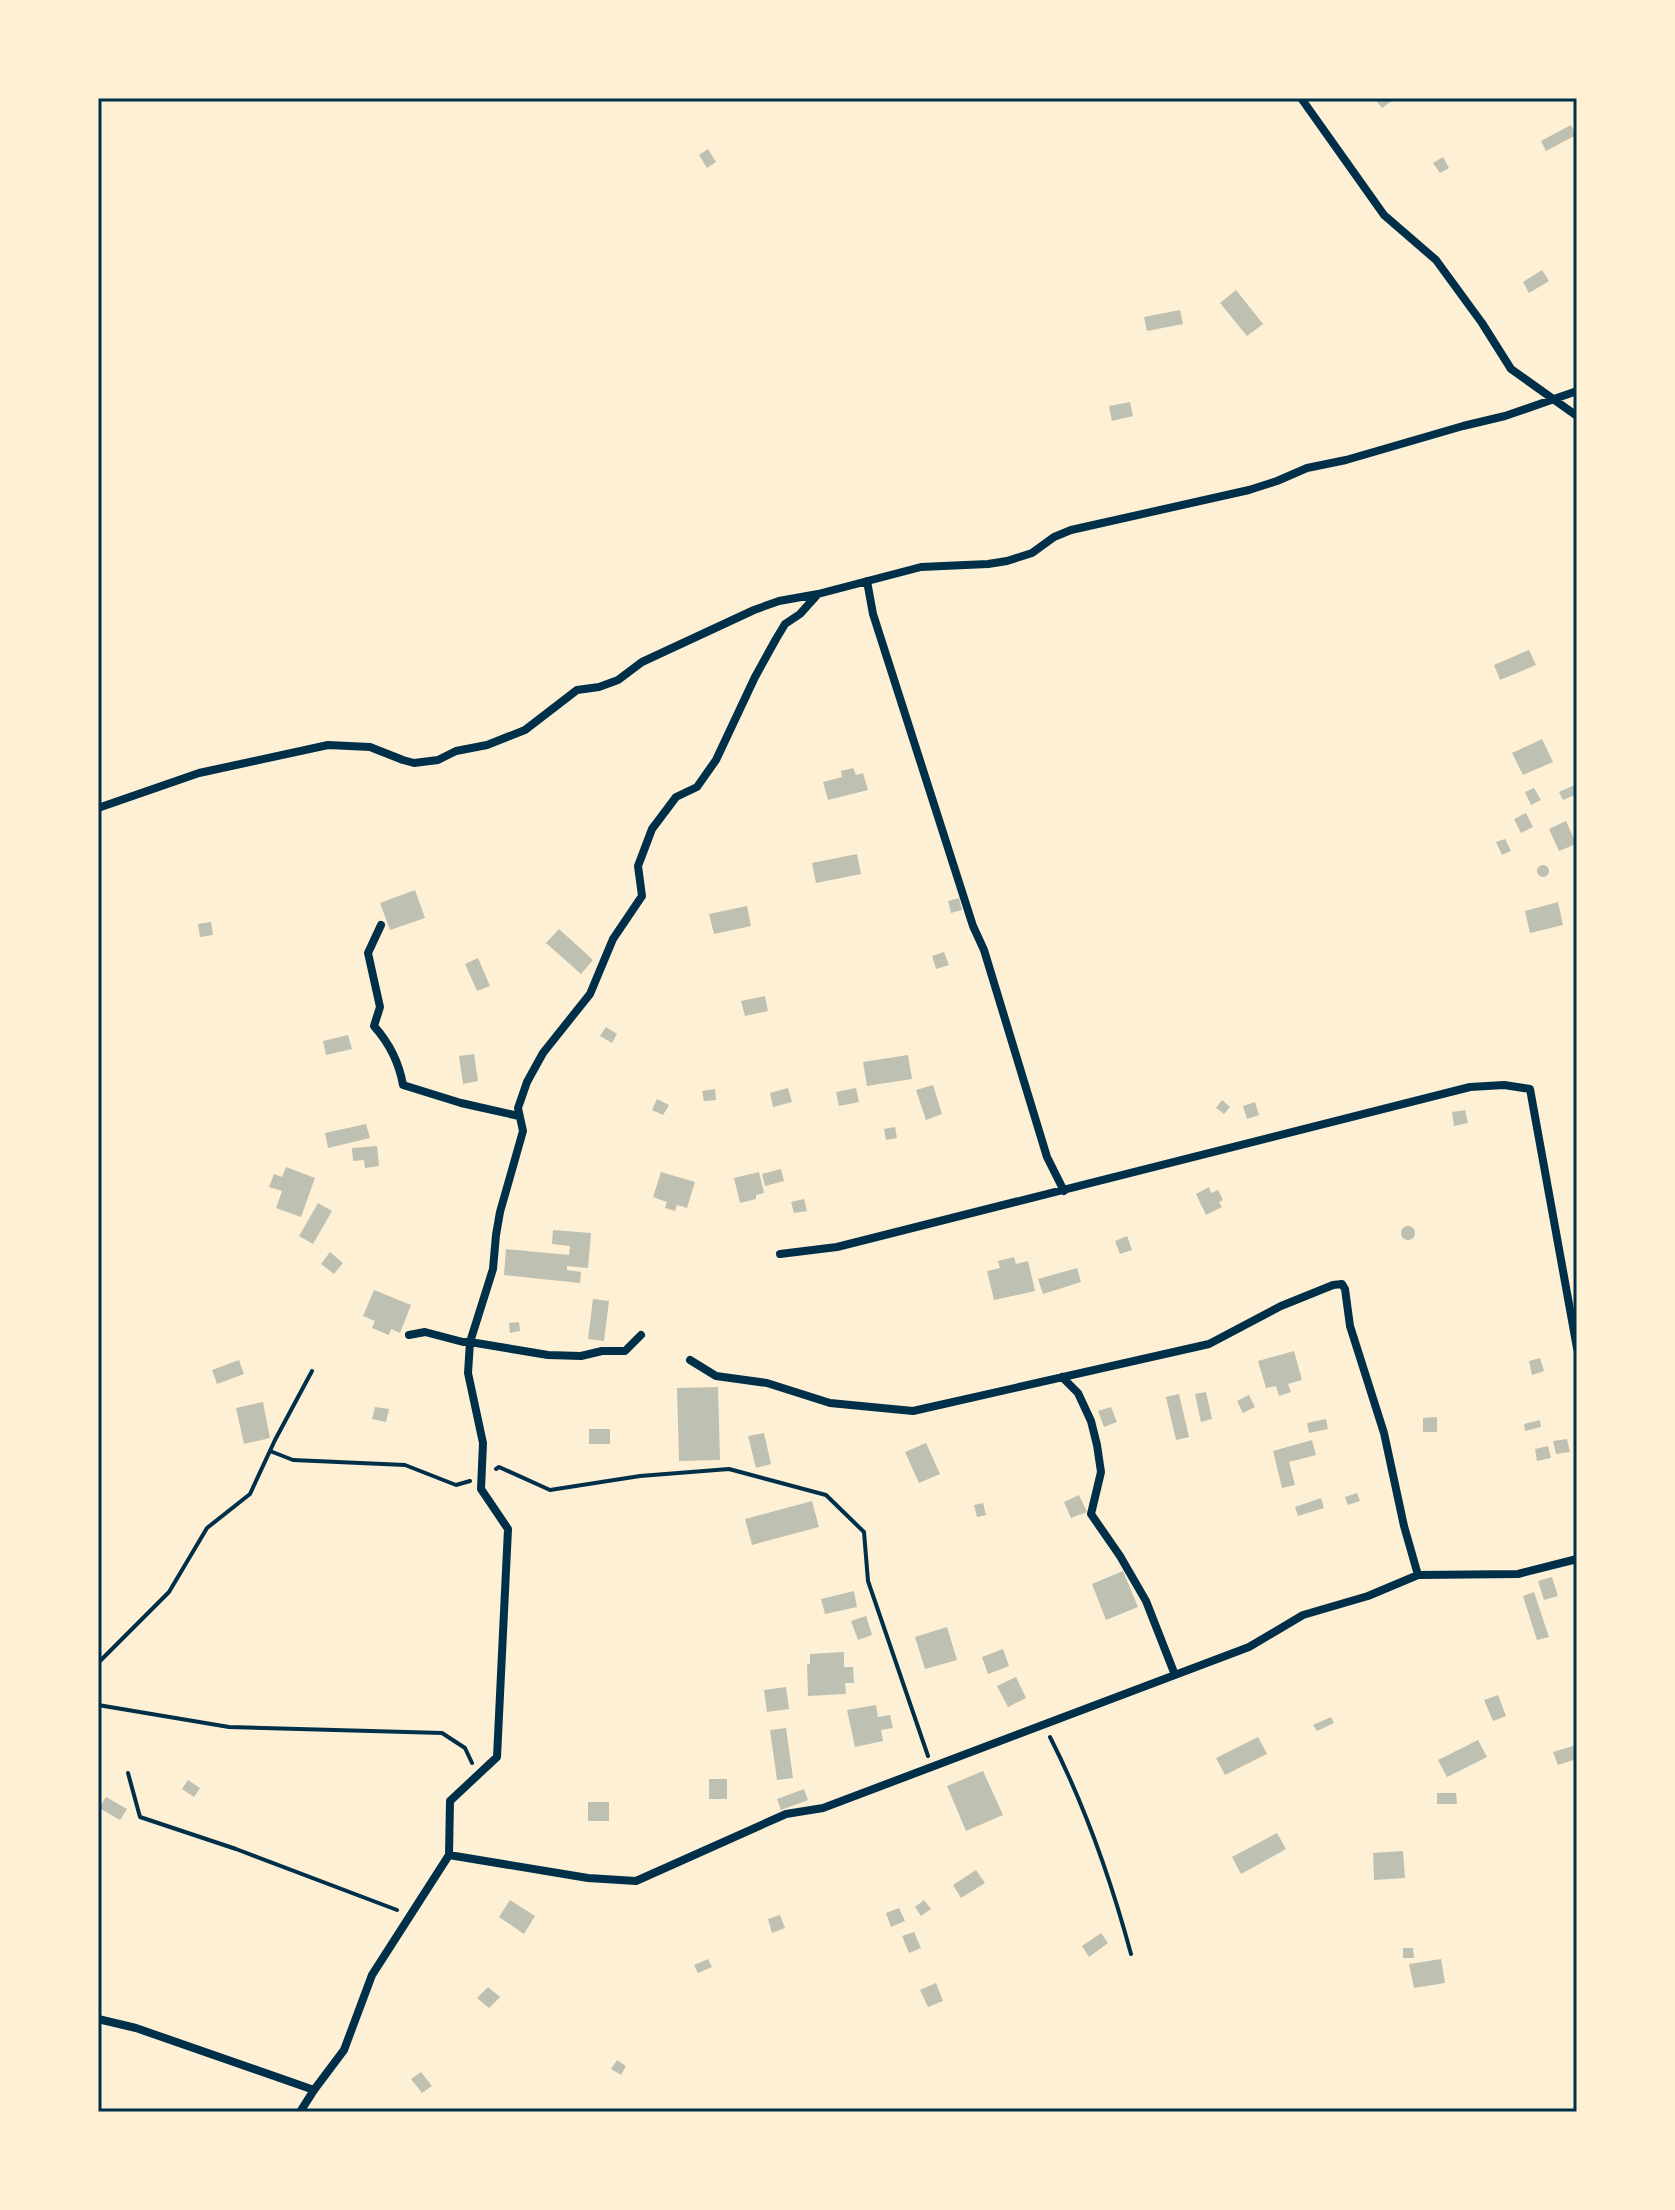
<svg xmlns="http://www.w3.org/2000/svg" width="1675" height="2210" viewBox="0 0 1675 2210" font-family="Cabin,sans-serif">
  <rect width="100%" height="100%" fill="#fdf0d5"/>
  <path fill="#bec0b2" d="M1374,98H1396L1382,108Z
    M1571,125L1576,135L1546,151L1541,141Z
    M708,149L716,162L707,168L699,155Z
    M1443,157L1449,168L1440,173L1433,163Z
    M1542,270L1549,281L1529,293L1523,282Z
    M1236,290L1263,324L1247,336L1220,303Z
    M1180,310L1183,324L1147,331L1144,317Z
    M1130,402L1133,416L1112,421L1109,406Z
    M1529,650L1536,665L1500,680L1494,665Z
    M1542,739L1553,762L1523,775L1512,753Z
    M853,768L856,775L863,773L868,790L828,800L823,782L842,777L841,771Z
    M1577,784V794L1563,800L1559,792Z
    M1534,788L1541,800L1531,805L1525,792Z
    M1526,813L1533,827L1521,833L1514,819Z
    M1566,821L1576,844L1559,851L1549,829Z
    M1505,839L1511,851L1502,855L1496,842Z
    M857,854L861,874L816,883L812,863Z
    M1537 871a6 6 0 1 1 12 0a6 6 0 1 1-12 0Z
    M415,890L425,918L390,930L380,903Z
    M959,898L962,910L951,913L948,901Z
    M1558,902L1563,925L1530,933L1525,911Z
    M747,906L751,926L714,934L709,914Z
    M211,922L213,935L200,937L198,924Z
    M559,929L593,960L581,974L546,943Z
    M944,952L949,965L936,969L932,956Z
    M478,958L490,986L477,991L465,964Z
    M765,996L768,1011L745,1016L741,1001Z
    M606,1027L617,1034L612,1043L600,1036Z
    M348,1035L352,1049L326,1055L323,1041Z
    M474,1054L478,1081L463,1084L459,1056Z
    M908,1055L912,1079L867,1086L863,1062Z
    M933,1085L942,1114L926,1120L916,1090Z
    M788,1088L792,1102L773,1107L770,1093Z
    M856,1088L859,1102L839,1106L836,1092Z
    M715,1089L716,1100L704,1101L702,1091Z
    M657,1099L669,1105L663,1115L652,1110Z
    M1222,1100L1230,1107L1224,1114L1216,1108Z
    M1255,1102L1259,1115L1247,1119L1243,1106Z
    M1465,1110L1468,1123L1454,1126L1452,1112Z
    M366,1124L370,1138L328,1148L325,1133Z
    M895,1127L897,1138L886,1140L884,1129Z
    M377,1146L379,1166L365,1168L364,1160L353,1161L352,1148Z
    M286,1167L315,1178L301,1217L276,1208L282,1191L269,1187L274,1174L282,1177Z
    M781,1169L784,1181L765,1186L762,1174Z
    M661,1172L695,1182L687,1208L677,1205L675,1211L665,1208L667,1202L653,1197Z
    M759,1172L764,1193L756,1195V1199L740,1203L734,1178Z
    M1209,1187L1211,1193L1218,1190L1223,1200L1219,1202L1222,1207L1206,1215L1196,1194Z
    M804,1199L807,1211L794,1213L791,1202Z
    M318,1203L332,1211L313,1244L299,1236Z
    M1401 1233a7 7 0 1 1 14 0a7 7 0 1 1-14 0Z
    M553,1230L591,1233L588,1268L567,1266V1270L581,1272L580,1283L504,1275L506,1249L569,1255L570,1246L552,1244Z
    M1127,1236L1132,1250L1120,1254L1115,1241Z
    M330,1252L343,1263L334,1274L321,1264Z
    M1014,1257L1016,1264L1028,1261L1035,1291L994,1300L987,1271L1000,1268L998,1261Z
    M1077,1268L1081,1282L1043,1294L1038,1279Z
    M374,1290L411,1305L400,1333L391,1329L389,1335L372,1328L375,1321L363,1316Z
    M593,1299L609,1301L604,1341L588,1339Z
    M519,1322L520,1331L510,1333L509,1323Z
    M1294,1351L1302,1380L1288,1384L1291,1392L1279,1396L1276,1386L1266,1388L1258,1361Z
    M1540,1358L1544,1371L1532,1375L1529,1361Z
    M239,1360L244,1374L217,1384L212,1370Z
    M718,1387L720,1460L679,1461L677,1388Z
    M1206,1392L1212,1419L1201,1422L1195,1394Z
    M1179,1394L1189,1437L1176,1440L1166,1397Z
    M1249,1395L1255,1407L1243,1413L1237,1401Z
    M263,1402L270,1438L244,1444L236,1408Z
    M375,1407L389,1409L386,1422L372,1419Z
    M1111,1407L1117,1422L1104,1427L1098,1411Z
    M1437,1417V1432H1423V1418Z
    M1326,1419L1328,1429L1309,1433L1307,1423Z
    M1540,1420L1541,1427L1525,1431L1524,1424Z
    M589,1429H610V1444H589Z
    M764,1433L771,1464L756,1468L748,1436Z
    M1567,1439L1570,1452L1556,1454L1553,1441Z
    M1312,1440L1316,1455L1289,1462L1295,1485L1282,1488L1273,1451Z
    M926,1443L940,1474L919,1483L905,1452Z
    M1548,1446L1551,1458L1537,1461L1535,1449Z
    M1357,1493L1360,1501L1348,1505L1345,1497Z
    M1079,1495L1087,1512L1071,1518L1064,1502Z
    M1321,1498L1324,1508L1298,1516L1295,1507Z
    M812,1501L819,1527L752,1545L745,1519Z
    M983,1503L986,1515L977,1517L974,1505Z
    M1123,1571L1138,1607L1106,1620L1092,1584Z
    M1552,1577L1558,1596L1544,1600L1538,1581Z
    M854,1591L857,1607L825,1614L821,1599Z
    M1534,1592L1549,1637L1537,1640L1523,1596Z
    M866,1616L872,1635L858,1640L851,1621Z
    M947,1627L957,1660L925,1669L915,1637Z
    M1003,1649L1009,1666L988,1674L982,1657Z
    M844,1652V1667H853L854,1683H845L846,1694L808,1696L807,1664H810V1654Z
    M1016,1677L1026,1698L1008,1707L997,1686Z
    M786,1687L789,1709L767,1712L764,1690Z
    M1498,1695L1506,1716L1493,1721L1484,1700Z
    M876,1705L878,1717L890,1715L893,1728L881,1730L883,1741L855,1747L847,1710Z
    M1331,1717L1334,1723L1317,1731L1313,1725Z
    M786,1728L793,1778L777,1780L770,1730Z
    M1258,1737L1267,1754L1225,1775L1216,1758Z
    M1478,1740L1487,1757L1447,1777L1438,1760Z
    M1573,1746L1577,1759L1558,1765L1553,1752Z
    M983,1771L1003,1815L966,1831L947,1786Z
    M709,1779H727V1799H709Z
    M188,1780L200,1788L194,1797L182,1789Z
    M804,1789L808,1800L781,1810L777,1799Z
    M1437,1793H1456L1457,1804H1437Z
    M106,1797L127,1809L120,1820L99,1808Z
    M588,1802H609V1821H588Z
    M1277,1833L1286,1849L1241,1874L1232,1857Z
    M1403,1851L1405,1878L1374,1880L1373,1853Z
    M976,1870L985,1883L961,1898L953,1885Z
    M510,1900L535,1916L524,1934L499,1917Z
    M924,1900L931,1909L921,1916L915,1907Z
    M899,1908L905,1921L891,1927L886,1913Z
    M780,1915L785,1928L772,1933L768,1919Z
    M914,1932L921,1948L909,1953L902,1936Z
    M1101,1933L1108,1943L1089,1957L1082,1946Z
    M1403,1948H1413L1414,1958H1403Z
    M708,1959L712,1967L698,1973L694,1965Z
    M1441,1959L1445,1983L1414,1988L1409,1964Z
    M936,1983L943,2001L928,2007L920,1990Z
    M488,1987L500,1997L489,2008L477,1998Z
    M617,2060L626,2066L621,2075L611,2069Z
    M421,2072L432,2086L422,2093L411,2079Z"/>
  <g fill="none" stroke-linecap="round" stroke-linejoin="round">
    <path stroke="#003049" stroke-width="4" d="M270,1451L293,1460L405,1465L456,1485L470,1481
      M496,1469L499,1467L550,1490L640,1476L729,1469L826,1495L864,1532L868,1581L928,1756
      M98,1663L169,1592L207,1528L250,1494L275,1440L312,1371
      M98,1705L229,1727L442,1733L465,1748L472,1763
      M1050,1737C1085,1806 1111,1880 1131,1954
      M128,1773L140,1817L236,1849L397,1910"/>
    <path stroke="#003049" stroke-width="8" d="M1301,98L1384,215L1436,260L1482,323L1511,369L1577,416
      M867,581L873,614L973,926L984,950L1047,1157L1064,1191
      M98,808L199,773L328,745L370,747L403,760L414,763L438,760L456,751L487,745L525,730L577,690L599,687L618,680L642,662L754,610L779,601L818,594L921,567L988,564L1007,561L1032,553L1054,537L1071,530L1249,490L1277,481L1307,468L1346,460L1463,426L1505,416L1577,391
      M381,925L368,953L380,1007L374,1026C390,1044 399,1062 403,1085L461,1103L519,1116
      M780,1254L837,1247L1470,1087L1504,1085L1530,1089L1577,1348
      M409,1335L425,1332L463,1342H470L548,1355L581,1356L602,1351H625L641,1335
      M690,1360L716,1376L767,1383L830,1403L913,1411L1209,1344L1281,1306L1333,1285L1342,1284L1345,1289L1350,1326L1384,1433L1404,1526L1418,1575
      M1062,1377L1078,1393L1091,1421L1097,1445L1101,1472L1091,1514L1120,1556L1146,1601L1175,1675
      M449,1855L450,1801L497,1757L508,1529L481,1489L483,1443L468,1373L470,1342L493,1269L496,1235L500,1212L523,1131L518,1108L527,1082L543,1053L590,994L613,939L642,896L638,866L652,829L676,797L697,787L716,760L755,677L776,639L785,624L800,614L817,595
      M98,2019L136,2028L314,2090
      M300,2112L314,2090L344,2050L372,1975L449,1855L588,1878L636,1881L786,1814L823,1808L1249,1647L1303,1615L1368,1596L1418,1575L1518,1574L1577,1559"/>
  </g>
  <rect width="1675" height="2210" fill="none" stroke="#fdf0d5" stroke-width="200"/>
  <rect x="100" y="100" width="1475" height="2010" fill="none" stroke="#003049" stroke-width="3"/>
</svg>
